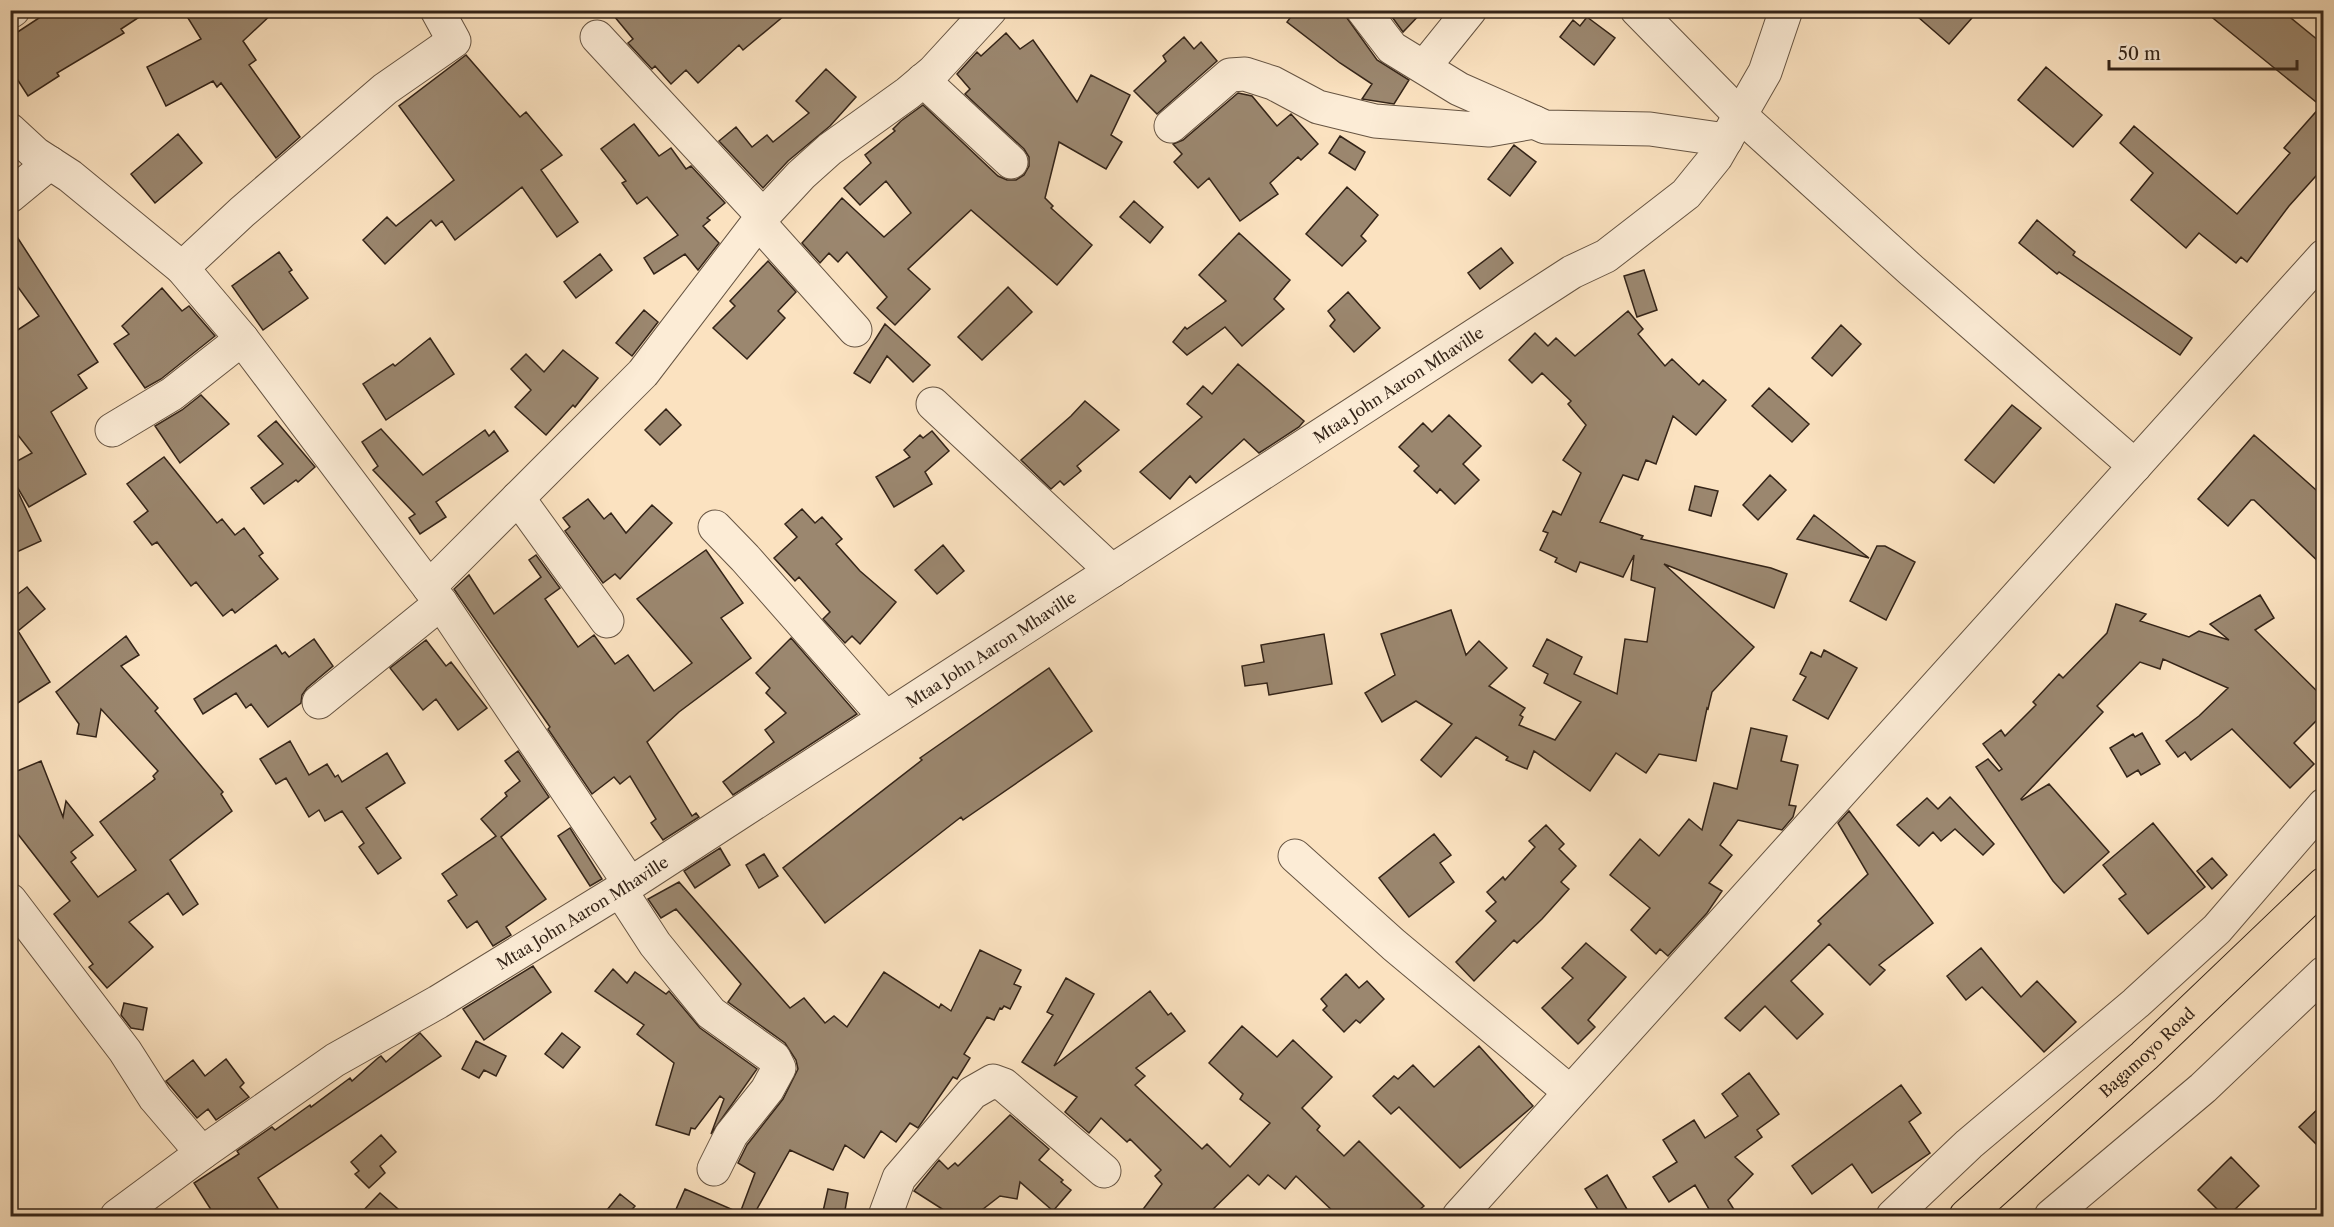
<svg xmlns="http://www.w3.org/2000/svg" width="2334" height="1227" viewBox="0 0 2334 1227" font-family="'Libre Caslon Text',serif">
  <rect width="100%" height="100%" fill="#fbe2c0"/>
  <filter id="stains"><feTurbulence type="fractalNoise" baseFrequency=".00333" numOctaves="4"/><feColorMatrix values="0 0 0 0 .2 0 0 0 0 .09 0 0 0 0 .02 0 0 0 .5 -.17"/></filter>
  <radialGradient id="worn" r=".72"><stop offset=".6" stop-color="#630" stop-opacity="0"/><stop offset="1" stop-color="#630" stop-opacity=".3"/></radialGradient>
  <path fill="#9b876f" stroke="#342418" stroke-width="1.5" d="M51,10H150L121,29L124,33L57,73L59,76L28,96L10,68V37Z
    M183,10H276L243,41L256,60L249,65L300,137L276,158L221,83L217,87L213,81L166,106L147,67L201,39Z
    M609,10H791L743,50L739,45L698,83L686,70L671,84L655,66L652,69L628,43L633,39Z
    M1296,10H1337L1347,18L1377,60L1409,80L1394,104L1362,99L1372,84L1340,63L1287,22Z
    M1387,10H1424L1403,32Z
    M1910,10H1979L1949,44Z
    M2203,10H2281L2324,45V167L2289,206L2247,262L2241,257L2236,263L2199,233L2186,248L2131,200L2153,173L2120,143L2134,126L2237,214L2290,153L2284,148L2321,106Z
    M1587,17L1615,38L1594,65L1560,37L1573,20L1580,26Z
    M1006,33L1020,49L1033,40L1077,102L1091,75L1130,95L1111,135L1122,142L1106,169L1059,142L1045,198L1053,206L1051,208L1092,245L1057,285L971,210L908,269L930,289L895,325L877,308L887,297L847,252L838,262L829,253L820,263L802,243L842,198L884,237L911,213L886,181L860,205L844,188L871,163L865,155L895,131L893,129L901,121L923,105L998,176L1007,180H1016L1024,175L1029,166V157L1024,149L965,94L970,89L957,74L977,52L981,56Z
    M1184,37L1194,49L1201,42L1217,61L1157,114L1134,91L1166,61L1163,56Z
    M466,55L520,117L526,112L562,155L541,170L578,222L557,237L522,187L455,240L442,221L436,226L431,220L385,264L363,240L387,217L396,226L454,180L399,106Z
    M2046,67L2102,115L2073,147L2018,100Z
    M826,69L856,97L830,126L788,161L763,188L719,141L736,127L752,147L767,135L773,142L809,113L796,101Z
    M1238,93L1252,96L1277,126L1291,114L1318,144L1301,160L1298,157L1270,183L1278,194L1240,221L1209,178L1198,188L1174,162L1182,154L1173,144L1183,140Z
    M634,124L659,156L671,148L686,169L691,166L725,203L707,218L710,220L703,226L719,243L698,270L685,254L654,274L644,258L678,235L647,197L637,204L622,183L626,181L601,149Z
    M178,134L202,163L155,203L131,174Z
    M1340,136L1365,152L1355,170L1329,153Z
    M1514,145L1536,162L1510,196L1488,179Z
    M1347,187L1378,215L1361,236L1366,241L1342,266L1306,234Z
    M1134,201L1163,227L1150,243L1120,217Z
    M2037,220L2075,252L2073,255L2192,338L2180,355L2059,272L2057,274L2019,243Z
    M10,226L98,362L78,375L87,388L51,412L86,474L29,507L10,475V465L32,453L10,425V335L39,316L10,276Z
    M1239,233L1290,280L1274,299L1284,309L1242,346L1225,327L1187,355L1173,342L1185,327L1187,329L1226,301L1199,275Z
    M1501,248L1513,263L1480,289L1468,273Z
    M279,252L292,270L289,272L308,298L263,330L232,286Z
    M600,254L612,270L576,298L564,282Z
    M768,261L796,292L778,311L785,318L747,359L713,328L735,306L730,301Z
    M1644,270L1657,310L1637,317L1624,276Z
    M1008,287L1032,312L982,360L958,337Z
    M162,288L182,311L189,306L215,336L161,379L145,388L114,344L129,334L122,326Z
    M1348,292L1380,328L1354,352L1330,326L1335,320L1328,311Z
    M644,310L658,322L632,356L616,343Z
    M1628,311L1643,329L1638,334L1665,366L1672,359L1699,385L1703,380L1726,400L1696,435L1673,416L1656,464L1646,460L1638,480L1623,475L1600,522L1643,536L1641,539L1771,568L1787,574L1774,608L1664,564L1754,647L1712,692L1708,709L1707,708L1696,761L1659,754L1646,773L1616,753L1590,791L1534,751L1527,769L1506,760L1508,757L1476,737L1441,777L1421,760L1452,724L1416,701L1382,722L1365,693L1395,675L1381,634L1451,610L1466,655L1479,641L1507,668L1489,686L1525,708L1520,715L1523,717L1519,725L1555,740L1581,702L1544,683L1548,674L1533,666L1547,639L1582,657L1574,674L1617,694L1625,639L1647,642L1655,588L1631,580L1634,555L1623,577L1580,562L1576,572L1555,562L1557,558L1540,550L1548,533L1543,531L1553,511L1561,515L1581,473L1563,460L1586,425L1568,404L1571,401L1542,373L1532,383L1509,360L1535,333L1548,346L1556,338L1575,356Z
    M885,324L930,365L913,382L887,356L870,383L854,373Z
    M1841,325L1861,344L1832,376L1812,358Z
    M430,338L454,374L386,420L363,384L393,364L395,366Z
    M563,350L598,378L575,407L573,405L546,435L515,407L531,390L511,369L526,354L544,372Z
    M1238,364L1304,421L1299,427L1259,453L1244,439L1196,483L1190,476L1170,499L1140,472L1202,417L1187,404L1203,386L1212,394Z
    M1769,388L1809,424L1792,442L1752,406Z
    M201,395L229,424L180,463L155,426L182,410Z
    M1085,401L1119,430L1077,466L1081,471L1064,485L1060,481L1051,489L1021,460L1071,416Z
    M2012,405L2041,428L1994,483L1965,460Z
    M666,409L681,425L660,445L645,430Z
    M1449,415L1481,446L1463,464L1479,480L1455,504L1440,489L1437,493L1414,471L1419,466L1399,447L1423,423L1432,432Z
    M276,421L315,467L298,482L296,480L264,504L251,488L283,464L258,436Z
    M381,429L423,475L485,430L489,436L494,431L508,451L436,502L446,517L420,534L409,518L415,514L373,470L378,466L362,442Z
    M932,431L949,451L925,472L932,484L894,507L876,477L910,457L904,450L920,435L923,438Z
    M2254,435L2324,497V567L2254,500H2251L2228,526L2198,499Z
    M164,457L217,523L222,519L235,535L244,528L263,553L259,556L278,579L235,613L232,609L223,616L196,582L191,586L157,542L152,545L134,522L148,511L127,484Z
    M10,475L41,541L10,555Z
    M1770,475L1786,490L1758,520L1743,505Z
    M1695,486L1718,491L1711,516L1689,510Z
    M588,499L604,519L611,513L626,533L652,505L672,523L620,579L615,574L603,583L565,531L570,527L563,518Z
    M802,509L815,523L822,517L842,539L836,544L860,571L896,602L860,644L852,636L845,643L823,619L830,612L799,577L795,581L774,558L797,537L785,524Z
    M1814,515L1869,558L1797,539Z
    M943,545L964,571L937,594L915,570Z
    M1877,546H1885L1915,562L1886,620L1850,601Z
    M706,550L743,603L721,618L751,658L679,712L647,742L692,816L696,813L699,817L663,840L651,823L656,819L630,776L620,784L614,777L592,794L548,729L550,727L454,589L469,575L494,614L541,577L529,560L536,555L560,588L545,599L578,647L594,635L615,664L628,655L654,691L692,663L637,599Z
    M27,587L45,609L18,631L50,682L10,708V600Z
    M2260,595L2274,618L2255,630L2324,698V713L2294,743L2314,764L2290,788L2232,729L2191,760L2185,752L2178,757L2166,741L2199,716L2228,688L2163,659L2160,669L2140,662L2097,706L2103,712L2021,799L2022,800L2049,784L2109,852L2064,893L2053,881L1976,767L1988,759L1999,771L2002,769L1983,744L2001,730L2005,736L2036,705L2033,702L2059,674L2063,678L2107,633L2116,604L2146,614L2140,621L2189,637L2199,631L2229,640L2210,624Z
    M1324,634L1332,684L1269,695L1267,683L1245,686L1242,666L1264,662L1261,645Z
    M126,636L139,655L121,666L158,708L155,711L223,792L221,794L232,811L170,860L198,904L183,915L168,893L129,922L153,947L107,988L89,967L93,964L54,914L70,901L10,824V774L41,761L63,817L66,801L93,835L71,852L76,858L71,862L98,897L136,870L100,822L155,779L153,776L158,771L101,709L96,737L77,734L79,724L56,692Z
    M791,638L857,714L733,795L723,782L774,742L765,730L786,713L766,693L770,688L756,673Z
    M314,639L333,666L307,688L302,695L301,703L268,727L251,704L246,708L236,693L203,714L194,699L276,645L282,654L285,652L289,657Z
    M426,640L446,666L451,662L487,708L458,730L436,699L423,710L390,668Z
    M1824,650L1857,668L1828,719L1793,700L1806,677L1800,674L1811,652L1821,657Z
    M1049,668L1092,731L963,820L961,817L825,923L783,868L922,760L920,758Z
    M1751,728L1787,736L1781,761L1798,765L1789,805L1796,806L1793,817L1782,830L1738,820L1720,845L1732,855L1709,883L1722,891L1707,913L1668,956L1660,949L1656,954L1631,930L1650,908L1610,875L1640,839L1659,856L1689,819L1702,830L1714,783L1737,789Z
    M2142,733L2160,764L2141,775L2138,770L2127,777L2110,748L2133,734L2135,737Z
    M290,741L309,775L327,764L335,777L338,775L342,782L387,753L405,783L366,808L401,858L378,874L359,847L364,843L342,811L325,821L319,810L309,817L286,778L276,784L260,759Z
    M518,751L549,797L501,837L546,899L506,927L511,935L493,946L477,921L467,928L448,901L457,895L442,874L496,836L481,819L507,796L505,793L520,781L505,761Z
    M1950,797L1994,844L1983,855L1955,829L1941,841L1933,832L1919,846L1897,825L1927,798L1938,809Z
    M1849,811L1933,923L1879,965L1885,970L1870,985L1829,944L1791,981L1823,1014L1797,1039L1765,1006L1740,1031L1725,1018L1821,924L1818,921L1868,874L1838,823Z
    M2153,823L2205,887L2148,934L2119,899L2126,894L2103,865Z
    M1546,825L1564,844L1559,849L1576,866L1561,882L1569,889L1542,919L1517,943L1514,940L1474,981L1456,962L1496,921L1486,911L1496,902L1487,892L1503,877L1505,880L1535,847L1529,841Z
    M570,828L602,879L590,886L558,836Z
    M1434,834L1451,855L1440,863L1454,882L1409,917L1379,878Z
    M720,848L730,865L695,888L684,871Z
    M764,854L778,876L759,888L746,865Z
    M2212,858L2227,875L2212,889L2197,871Z
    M679,882L790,1008L804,998L825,1023L834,1016L847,1027L884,972L939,1008L941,1004L951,1011L980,950L1021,970L1014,984L1021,987L1010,1009L1004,1006L1002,1009L1000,1008L994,1020L987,1017L964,1054L970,1058L957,1079L953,1077L918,1128L910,1123L896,1142L881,1131L864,1158L845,1145L833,1170L790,1150L753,1216H673L685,1189L740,1213L755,1173L738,1163L747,1145L783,1099L798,1069L796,1060L785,1043L728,1002L741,984L676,909L661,918L648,899Z
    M1586,943L1626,977L1588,1020L1595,1027L1578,1044L1542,1008L1573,978L1562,968Z
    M1981,948L2021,997L2037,981L2076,1022L2044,1052L1982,987L1966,1000L1947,976Z
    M533,966L551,992L484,1040L463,1009Z
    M613,969L627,983L635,972L666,994L669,991L700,1028L757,1069L711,1134L724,1099L720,1096L695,1129L691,1128L689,1135L656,1125L674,1063L637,1034L644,1025L595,991Z
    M1346,974L1359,988L1367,981L1384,999L1360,1023L1356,1020L1344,1032L1323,1010L1327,1006L1321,999Z
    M1066,978L1094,994L1054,1066L1150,991L1168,1015L1171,1013L1185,1031L1136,1068L1145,1076L1135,1085L1202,1149L1207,1144L1230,1167L1270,1123L1240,1099L1243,1094L1209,1063L1242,1026L1277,1057L1293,1040L1332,1077L1302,1108L1320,1126L1317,1130L1344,1156L1359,1141L1424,1206L1412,1216H1338L1296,1176L1285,1189L1268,1175L1259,1185L1248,1175L1206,1216H1138L1162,1184L1155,1176L1161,1170L1130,1139L1127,1142L1101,1118L1089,1133L1065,1112L1077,1097L1022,1062L1053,1015L1047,1012Z
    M124,1003L147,1008L143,1030L131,1028L121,1015Z
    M420,1033L441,1056L258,1178L283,1216H215L194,1183L239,1154L237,1151L272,1127L275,1130L310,1105L311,1107L350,1078L352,1081L378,1058L381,1056L386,1062Z
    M562,1033L580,1047L563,1068L545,1054Z
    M476,1041L506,1056L496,1076L484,1070L479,1078L462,1069Z
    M1479,1046L1533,1106L1460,1168L1399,1107L1391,1114L1373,1096L1394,1076L1398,1079L1413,1065L1434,1087Z
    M226,1059L244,1083L240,1087L249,1097L216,1120L208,1109L197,1118L166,1081L193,1060L205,1076Z
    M1749,1073L1779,1114L1757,1130L1762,1137L1735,1157L1753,1174L1728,1200L1738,1216H1713L1695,1185L1669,1202L1653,1177L1677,1162L1663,1140L1694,1120L1705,1138L1738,1116L1722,1094Z
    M1901,1085L1921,1113L1909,1122L1930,1153L1872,1193L1852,1164L1812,1194L1792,1166Z
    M2324,1103V1152L2299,1127Z
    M1010,1115L1049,1149L1039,1160L1063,1180L1061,1182L1071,1190L1053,1211L1020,1182L1017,1199L1000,1196L974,1216H953L914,1191L939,1160L948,1169L955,1163L958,1166Z
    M381,1135L396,1152L380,1166L385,1173L369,1188L355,1174L359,1171L351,1162Z
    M2231,1157L2259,1186L2228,1216H2224L2198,1190Z
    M1607,1175L1631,1216H1602L1585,1189Z
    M828,1189L848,1193L844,1216H822Z
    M380,1193L406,1216H358Z
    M620,1194L635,1206L626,1216H602Z"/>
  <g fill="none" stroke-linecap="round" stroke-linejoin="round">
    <g stroke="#665442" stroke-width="35">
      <g id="minor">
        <path d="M1363,10L1392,48L1459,89L1545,127L1650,129L1726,140"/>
        <path d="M1637,10L1741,116L1911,270L2135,466"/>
        <path d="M10,12L13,10"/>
        <path d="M597,37L763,216"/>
        <path d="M1424,67L1470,10"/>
        <path d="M923,80L1011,162"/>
        <path d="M1171,126L1230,75L1245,74L1273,83L1318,107L1375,121L1489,130L1534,122"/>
        <path d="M10,130L36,154L70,176L182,268L242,339L441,603L630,884"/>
        <path d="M10,196L50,163"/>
        <path d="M759,223L855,330"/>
        <path d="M182,268L242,212L385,89L454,41L437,10"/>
        <path d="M933,404L1112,571"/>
        <path d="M112,430L172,394L242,339"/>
        <path d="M518,498L607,621"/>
        <path d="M715,527L745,558L885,717"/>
        <path d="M429,587L643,373L763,216L801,175L830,149L908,93L933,72L990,10"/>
        <path d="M319,702L441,603"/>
        <path d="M1295,856L1394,945L1570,1092"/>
        <path d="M620,890L655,944L711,1013L774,1058L779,1068L767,1090L731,1135L714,1169"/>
        <path d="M10,900L125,1051L155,1098L202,1153"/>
        <path id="s1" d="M117,1216L202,1153L335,1060L438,1002L630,884L1572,272L1606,256L1686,194L1716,157L1765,72L1786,10"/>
        <path d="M885,1216L899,1178L972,1093L993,1081L1004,1085L1104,1171"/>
        <path d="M1459,1216L2324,256"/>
        <path d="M1893,1216L1969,1144L2136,1003L2217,929L2324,805"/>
        <path d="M2051,1216L2203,1088L2324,973"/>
      </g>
    </g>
    <g stroke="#342418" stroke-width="35">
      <g id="highway">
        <path id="s2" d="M1966,1216L2144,1056L2324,884"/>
      </g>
    </g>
    <use href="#minor" stroke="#fcecd6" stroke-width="33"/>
    <use href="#highway" stroke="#fbe2c0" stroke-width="33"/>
  </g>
  <g text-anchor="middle" stroke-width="5" stroke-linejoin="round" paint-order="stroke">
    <g font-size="16" fill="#342418" stroke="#fcecd6">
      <text dy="6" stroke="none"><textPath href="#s1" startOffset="1528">Mtaa John Aaron Mhaville</textPath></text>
      <text dy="6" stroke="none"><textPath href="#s1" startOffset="1042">Mtaa John Aaron Mhaville</textPath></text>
      <text dy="6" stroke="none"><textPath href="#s1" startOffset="556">Mtaa John Aaron Mhaville</textPath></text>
      <text dy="6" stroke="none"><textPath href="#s2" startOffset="244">Bagamoyo Road</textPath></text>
    </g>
  </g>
  <rect width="2334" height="1227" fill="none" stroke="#fbe2c0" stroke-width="36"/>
  <rect x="12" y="12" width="2310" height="1203" fill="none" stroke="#342418" stroke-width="3"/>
  <rect x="18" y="18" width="2298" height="1191" fill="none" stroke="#342418" stroke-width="1.5"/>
  <path d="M2109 60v9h188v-9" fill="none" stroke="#342418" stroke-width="3"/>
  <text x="2118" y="60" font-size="18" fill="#342418" stroke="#fcecd6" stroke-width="4.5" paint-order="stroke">50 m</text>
  <rect width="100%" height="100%" filter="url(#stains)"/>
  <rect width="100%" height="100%" fill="url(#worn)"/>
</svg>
